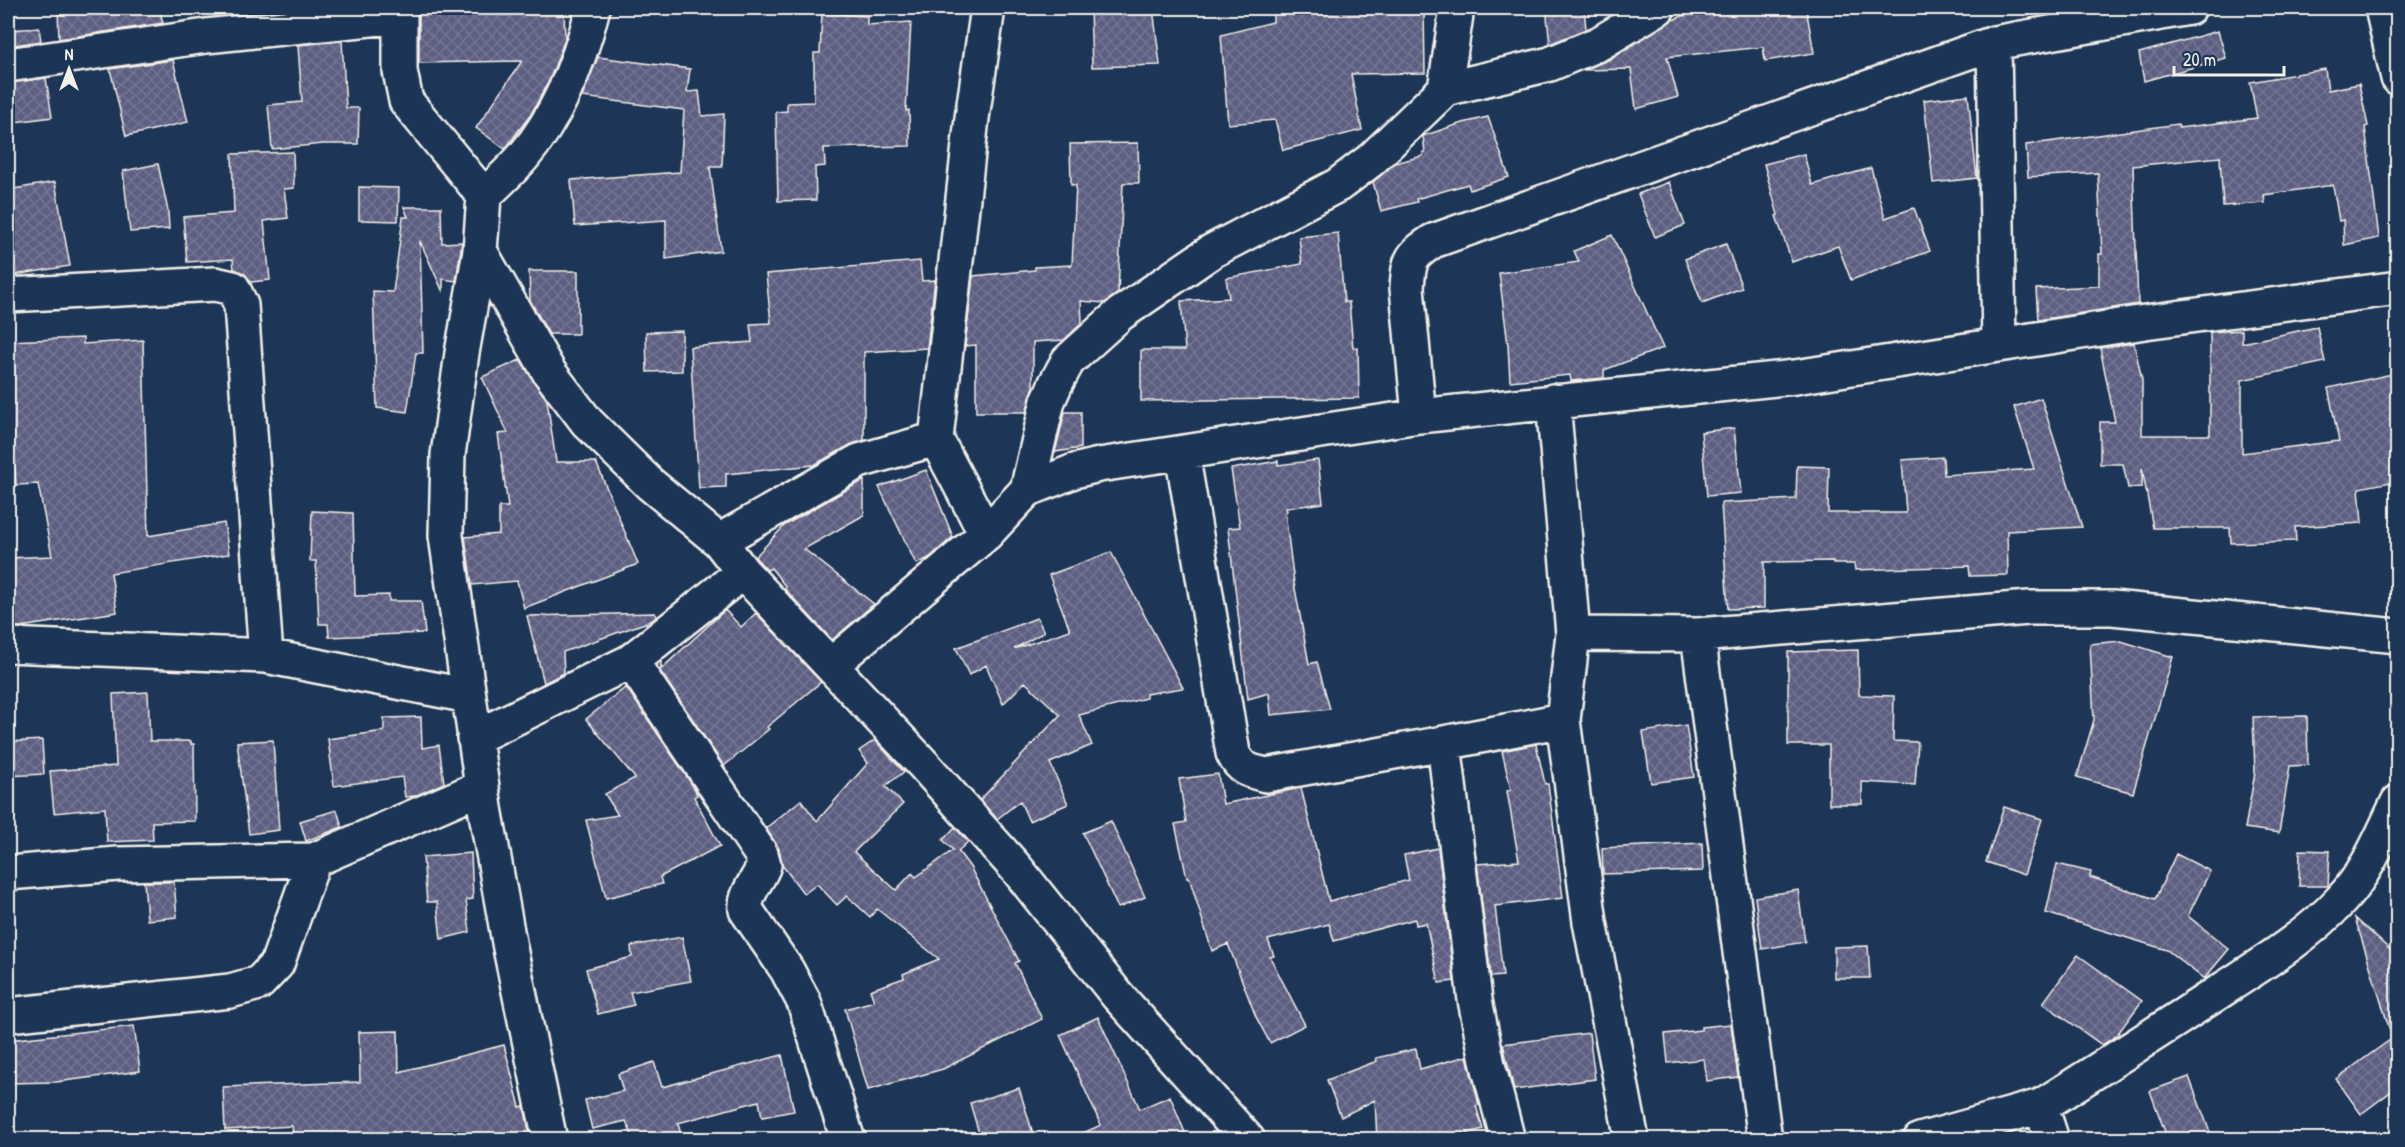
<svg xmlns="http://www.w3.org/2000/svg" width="2405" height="1147" viewBox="0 0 2405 1147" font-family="'Patrick Hand',sans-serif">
  <defs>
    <pattern id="building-cross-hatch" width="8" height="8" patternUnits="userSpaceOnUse" patternTransform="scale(1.5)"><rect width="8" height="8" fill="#5d5f82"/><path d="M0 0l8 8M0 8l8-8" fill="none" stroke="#757694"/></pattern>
  </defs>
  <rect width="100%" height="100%" fill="#1d3557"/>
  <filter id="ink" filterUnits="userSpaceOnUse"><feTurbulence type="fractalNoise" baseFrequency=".0167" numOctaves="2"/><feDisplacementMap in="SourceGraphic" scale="12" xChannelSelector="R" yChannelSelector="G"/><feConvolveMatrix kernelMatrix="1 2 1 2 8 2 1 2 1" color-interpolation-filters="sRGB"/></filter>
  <g filter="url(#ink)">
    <path fill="url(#building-cross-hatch)" stroke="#f4f1e8" stroke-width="1.5" d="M58,8H159L163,23L59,39Z
      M419,8L502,10V15L564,11L565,39L550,79L531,114L505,149L476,128L522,61L419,63Z
      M1090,8H1153L1160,65L1092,67Z
      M1273,8H1424L1425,73L1351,74L1362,130L1283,150L1275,120L1228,124L1221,35L1273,22Z
      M1546,8H1584L1586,29L1550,44Z
      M1703,8H1740V13L1774,8H1806L1814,53L1765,61L1763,47L1667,57L1678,97L1636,109L1631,69L1584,70L1610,59L1670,21Z
      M822,13L867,16V25L911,22L906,111L909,110L910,146L824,148L825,166L815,167L816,200L778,201L776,112L787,111V103L814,102V53H820Z
      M39,28L41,41L8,46V30Z
      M2218,31L2226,58L2144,81L2139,53Z
      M342,41L346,108H359L358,144H323L272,149L268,105L302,102L298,45Z
      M598,57L690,69L687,92L699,91L702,116L724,114L722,167H710L721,251L666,259V220L575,226L571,180L680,172L684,110L582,97Z
      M173,60L188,122L126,136L110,69Z
      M2325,69L2328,90L2359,84L2368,126L2365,127L2379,238L2344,245L2343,220L2339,221L2333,185L2264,195L2265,203L2223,206L2220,157L2133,166L2138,304L2038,320L2036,289L2099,286V254H2102L2098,173L2028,177L2026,145L2178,124L2179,128L2257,118L2250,82Z
      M46,78L52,117L8,123V83Z
      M1968,95L1977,178L1933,183L1924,100Z
      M1488,117L1509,177L1470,190L1468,184L1416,199L1417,202L1381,211L1373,182L1395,163L1423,156V152H1425L1423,136L1459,124Z
      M1138,143L1139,183H1123L1118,293L1105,303L1081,301L1082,323L1064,340L1033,342V389L1026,412H976V345L965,346L973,276L1035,270V267L1072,265L1076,185H1071L1070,144Z
      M293,152L294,188L284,189L288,218L264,221L270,280L251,282L244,273L234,269L233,259L187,262L183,217L234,213L232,154Z
      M1804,154L1812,185L1871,168L1885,218L1914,208L1930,251L1851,280L1838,246L1792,262L1776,216L1778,215L1764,164Z
      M158,164L168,211L169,229L130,232L123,171Z
      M55,182L70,266L8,276V190Z
      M1669,182L1685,225L1655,237L1638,194Z
      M359,187L399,188L398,221L359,220Z
      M404,207H441L442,243L462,242L456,281L443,279V292L420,241L423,353H416L407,412L377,408L373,291L393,292L403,217H408Z
      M1338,233L1344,302H1349L1353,348H1358L1359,398L1141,401V350H1185L1181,301L1229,298L1226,278L1302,264L1299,237Z
      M1612,235L1663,348L1604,370V378L1571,381L1570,375L1510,381L1508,345L1499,273L1579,262L1574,251Z
      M1726,244L1742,288L1702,303L1685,259Z
      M920,261L922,281L935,280L927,348L864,352V440L850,445L814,465L726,474V487L699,488L690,347L752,342L750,324L771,323L766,274Z
      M529,271H578V334H549L530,300Z
      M2317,327L2325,362L2242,380V453L2339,441L2328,388L2397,373V481L2359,488L2362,523L2295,527L2296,541L2231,543L2230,528H2153L2142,468V487L2128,488L2123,464H2100V422H2115L2100,348L2134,343L2142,380V435H2210V332L2242,330V343Z
      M682,331V371L647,372L646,332Z
      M83,338V344L143,340L148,536L224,523L229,554L111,573L117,612L20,627L8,626V558L52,556L38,484L16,485L8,379V341Z
      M520,360L547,400L556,462H596L638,564L524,608L517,581L472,585L465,537L499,534V507H508L498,434L508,433L482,377Z
      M2041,398L2082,527L2007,531L2008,575L1970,576L1969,566L1855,570L1854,564H1833V561L1764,562V608L1728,609L1721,503L1796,499L1797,466L1829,467L1828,513H1906L1902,460L1943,457L1944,475L2034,469L2014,407Z
      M1065,412H1081V448L1055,452Z
      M1734,428L1741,493L1707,496L1701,432Z
      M1318,460L1323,503L1286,508L1287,511L1285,512L1294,583L1309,664L1317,662L1330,709L1271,715L1269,693L1248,699L1228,528L1240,527L1231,469L1278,461V465Z
      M926,470L953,537L929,558L916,564L879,487Z
      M864,480V515L804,549L874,604L832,640L784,588L786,587L771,568L767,570L755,557L785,525Z
      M312,511L353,513L355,596L389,595V601H421L425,633L329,637L328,624H319L316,561H310Z
      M1111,552L1183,688L1146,694V698L1079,715L1092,745L1050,763L1068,804L1029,821L1020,801L997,819L980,800L1060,715L1025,682L1003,704L986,665L969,675L956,648L1037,618L1044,632L1014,649L1070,630L1049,575Z
      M725,610L741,627L756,613L821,682L767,727L769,729L724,766L656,665L661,661V669Z
      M655,613L656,617L653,620L563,652L564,673L544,683L527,616Z
      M2121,641L2173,657L2133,793L2077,777L2094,720L2090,644Z
      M1858,650L1859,695L1894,696L1893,741L1918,742L1915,785L1862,782V804H1829V745H1788V652Z
      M626,687L695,789L697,795L694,797L720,846L660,877L662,884L606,898L586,820L618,815L605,794L635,778L586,719Z
      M148,692L150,741H191V744H194L195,821L152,822L153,840L107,842L105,808L54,813L50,771L116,766L113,694Z
      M2307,716L2308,765L2290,766L2279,833L2245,828L2255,773L2253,717Z
      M421,717L422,748L439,745L444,783L415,796L405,797L402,777L334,786L328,739L384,731V718Z
      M1686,725L1694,777L1651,783L1643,732Z
      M42,740L44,774L8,776V742Z
      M273,740L279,830L249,834L237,742Z
      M875,740L904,772L885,786L903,804L854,852L896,890L912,873L916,877L953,850L943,840L955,827L968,842L958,851L970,867L1019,961L1015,963L1042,1019L943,1069L868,1090L845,1009L874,1001L870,990L904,978L903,974L939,959L877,909L870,917L847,896L837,905L817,884L804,894L782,865L779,849L766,828L801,800L817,821L868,763L859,751Z
      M1536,744L1545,784H1548L1563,898L1495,906L1503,976L1491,977L1477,864L1519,861L1507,791L1511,790L1502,751Z
      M1218,774L1223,804L1301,788L1329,901L1409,880L1404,855L1438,848L1454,981L1439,983L1426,923L1416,925L1415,919L1334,941L1329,924L1268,940L1274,956L1270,957L1305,1025L1270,1043L1256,1017L1228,944L1212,951L1189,877L1187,878L1175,824L1186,822L1179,779Z
      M2004,807L2042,819L2024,875L1986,862Z
      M337,810L342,827L306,841L300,821Z
      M1111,821L1145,897L1118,908L1083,833Z
      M1702,843L1703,871L1603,874L1602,848Z
      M2300,850L2330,851L2328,886H2299Z
      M471,853L473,899L466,900L470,932L441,939L437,902H427L423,857Z
      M2176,854L2210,871L2188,916L2229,949L2204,979L2167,950L2046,913L2057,864L2091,872L2090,877L2155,899Z
      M144,882H174L177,917L147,920Z
      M1798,890L1805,942L1762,949L1755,897Z
      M2355,918L2397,956V1033L2391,1034Z
      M682,937L691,981L630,992L634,1005L598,1014L586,969L632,957L631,946Z
      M1868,946L1870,978H1834V947Z
      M2078,955L2142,1001L2116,1036L2102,1045L2043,1003Z
      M1098,1017L1140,1109L1170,1096L1188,1140H1068L1101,1125L1060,1035Z
      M1731,1024L1738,1077L1707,1081L1704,1059L1668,1063L1665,1034L1701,1030V1027Z
      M134,1026L140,1071L56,1082L8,1083V1040Z
      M398,1031L399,1072L504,1045L520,1107L524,1106L531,1140H294L292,1126L225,1130L223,1087L360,1082L359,1032Z
      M1589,1033L1595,1079L1514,1090L1503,1044Z
      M2397,1035V1087L2361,1114L2336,1079Z
      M1416,1049L1420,1069L1467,1056L1479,1105L1476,1106L1483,1129L1445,1140H1377L1375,1100L1341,1117L1327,1080L1377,1061L1376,1058Z
      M782,1055L794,1111L762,1117L759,1101L678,1123L682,1140H634L626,1121L592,1129L585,1100L623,1091L618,1074L654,1062L662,1087Z
      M2189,1077L2213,1140H2168L2150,1091Z
      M1019,1088L1035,1140H981L970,1103Z"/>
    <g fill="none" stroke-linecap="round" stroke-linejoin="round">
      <g stroke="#f4f1e8" stroke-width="38">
        <path id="minor" d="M400,8V71L406,101L484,196
          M2382,8L2398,78
          M1994,43L1999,345
          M8,65L206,36L400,16
          M1445,89L1457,8
          M480,251L549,372L587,422L650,484L719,541L743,572L924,765L1017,869L1117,995L1248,1140
          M8,295L215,284L233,288L241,305L266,656
          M1553,401L1573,634L1698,635L2029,608H2112L2398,636
          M1419,416L1407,288C1409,260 1410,256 1433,241L1994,43L2189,8
          M936,439L986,534
          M1182,453L1233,753C1240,769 1249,771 1266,775L1444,743
          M1027,490L1048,401L1056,383L1068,361L1120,314L1212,251L1338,185L1371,160L1445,89L1550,64L1600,43L1658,8
          M719,541L859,461L936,439L972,118L988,8
          M1573,634L1563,720L1590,922L1632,1140
          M1698,635L1765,1140
          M8,645L266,656L469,696
          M631,661L761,854L764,865C759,880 744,893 746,910L787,970L804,1002L848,1140
          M831,665L986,534L1027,490L1074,471L1099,465L1419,416L1795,377L2145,322L2398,288
          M474,738L631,661L743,572
          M8,873L118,864L314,860L482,787
          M8,1015L230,991L259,983L277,964L314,860
          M550,1140L510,948L485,808L446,536L448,455L462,353L480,251L484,196C497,183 511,171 523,157C559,115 580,60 593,8
          M1508,1140L1488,1065L1475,1000L1444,743L1563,720
          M1920,1140L2041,1106
          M2052,1140L2041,1106C2103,1067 2164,1028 2225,988C2265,962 2309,935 2341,900C2367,873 2382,835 2398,802"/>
      </g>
      <use href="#minor" stroke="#1d3557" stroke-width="33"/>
    </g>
  </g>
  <rect width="2405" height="1147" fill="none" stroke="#1d3557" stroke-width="30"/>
  <rect x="15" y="15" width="2375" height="1117" fill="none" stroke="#f4f1e8" stroke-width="2" filter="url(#ink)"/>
  <g transform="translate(69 69)" stroke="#1d3557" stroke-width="4.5" paint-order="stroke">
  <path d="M0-4.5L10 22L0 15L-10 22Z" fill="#f4f1e8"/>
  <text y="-9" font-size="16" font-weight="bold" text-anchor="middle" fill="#f4f1e8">N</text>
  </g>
  <path d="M2174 66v9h110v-9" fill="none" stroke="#f4f1e8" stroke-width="3"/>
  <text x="2183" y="66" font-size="18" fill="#f4f1e8" stroke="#1d3557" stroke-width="4.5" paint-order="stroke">20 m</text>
</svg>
